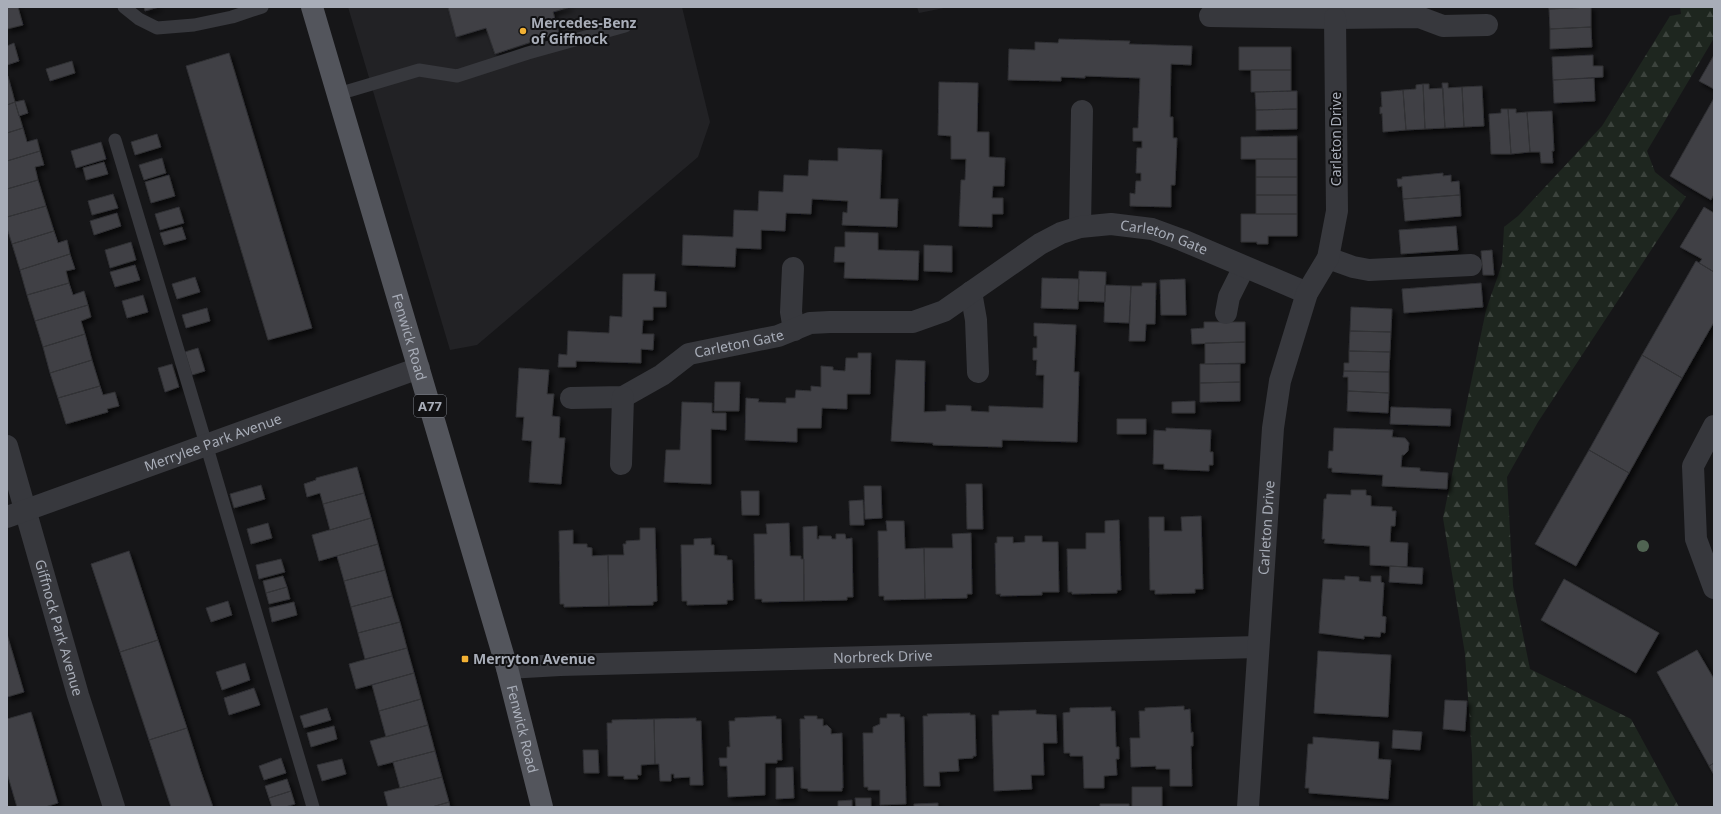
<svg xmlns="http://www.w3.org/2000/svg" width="1721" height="814" viewBox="0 0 1721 814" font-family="'Noto Sans',sans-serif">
  <defs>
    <pattern id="forest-firs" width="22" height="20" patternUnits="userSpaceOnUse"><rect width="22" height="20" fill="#1e261f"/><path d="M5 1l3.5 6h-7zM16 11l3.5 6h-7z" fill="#3c433d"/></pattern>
    <filter id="shadow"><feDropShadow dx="3.5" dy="3.5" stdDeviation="2" flood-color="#0009"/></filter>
  </defs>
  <rect width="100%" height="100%" fill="#161618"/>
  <path fill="#222225" d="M348,7H682L710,122L698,157L477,345L450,350Z
    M917,7H949L919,13Z"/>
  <path fill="url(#forest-firs)" d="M1680,7H1714V38L1647,151L1655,172L1686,197L1538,422L1507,477L1513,586L1530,669L1631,719L1679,807H1473L1472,755L1465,654L1443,518L1486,310L1502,264L1504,227L1518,216L1602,126L1670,16L1681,14Z"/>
  <path fill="#404145" stroke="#303034" filter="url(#shadow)" d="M7,7H18L23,25L7,29Z
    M144,7H159L145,11Z
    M448,7H570L553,12L559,33L495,54L486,28L456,37Z
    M1549,7H1589L1549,9Z
    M1591,7V27L1550,29L1549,9Z
    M1591,27L1592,47L1550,49V29Z
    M1059,39L1130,41L1129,44L1192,46L1191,65L1171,64L1170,117H1173V138H1177L1175,185H1171V207L1130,206V193L1135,194L1136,181H1141V173H1136L1137,148H1142V141H1133V128H1138L1140,78L1085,76V78L1061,77V81L1008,80L1009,49L1035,50V42L1058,43Z
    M14,43L19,61L7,65V46Z
    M1239,47H1291V70H1239Z
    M229,53L312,328L268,340L186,66Z
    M1593,55V66H1603V77L1553,80L1552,57Z
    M1714,55V89L1699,81Z
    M72,61L75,73L50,81L46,69Z
    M1251,70H1291V91L1251,92Z
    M8,76L15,102L7,105V77Z
    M1594,78L1595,101L1554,103L1553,80Z
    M939,82L978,83L977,132H989V157L1005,158L1004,186H993L992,198H1003V214H992V227L959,226L961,180H965L966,159H951V136L938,135Z
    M1442,83H1448V88L1462,87L1464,127L1445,128Z
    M1423,84L1425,129L1406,130L1403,90L1416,89V85Z
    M1423,84H1429V89L1443,88L1445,128L1425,129Z
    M1482,86L1484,126L1464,127L1462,87Z
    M1403,90L1406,130L1383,132L1382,113L1380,114V107H1382L1381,92Z
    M1297,91V109L1256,110L1255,92Z
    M1714,98V194L1711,200L1670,176Z
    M24,100L28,113L19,116L15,102Z
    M15,102L23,128L7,133V105Z
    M1297,109V129L1256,130V110Z
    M1501,109H1508L1511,154H1491L1489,114L1501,113Z
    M1508,109H1516V113L1527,112L1530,152L1511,154Z
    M1552,111L1554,151H1552L1553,163H1541L1540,152H1530L1527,112Z
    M23,128L27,142L37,139L40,151L7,161V133Z
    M157,134L161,147L135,155L131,142Z
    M1297,136V159H1241V137Z
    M101,142L106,159L76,168L71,151Z
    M838,148L882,150L880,199H898L897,227L842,225L843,212L847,213L848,201L812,199L811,214L786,213L785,231L761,230V249L736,248L735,267L682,265L683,235L733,237L734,210L758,211L759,191L783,192L784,175L808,176L809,160L838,161Z
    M40,151L44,165L35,167L38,180L7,189V161Z
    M162,158L166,173L144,180L139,165Z
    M1256,159H1297V177H1256Z
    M104,162L108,174L86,180L83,168Z
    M1443,173V176L1451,175V182L1459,181L1460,195L1403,199L1402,186L1398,187L1397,179H1402V177Z
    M169,175L175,196L151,203L145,182Z
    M1256,177H1297V195H1256Z
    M38,180L46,206L7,217V189Z
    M113,194L118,208L92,215L88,201Z
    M1256,195H1297V214H1256Z
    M1460,195L1461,216L1405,221L1403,199Z
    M46,206L54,231L12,244L7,228V217Z
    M179,207L184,223L160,230L155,214Z
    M1704,207L1714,213V272L1699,263L1702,259L1680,247Z
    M117,213L121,226L94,235L90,221Z
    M1241,214H1297V236H1268V244H1257V242H1241Z
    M1456,226L1458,250L1401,254L1399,230Z
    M182,227L186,239L164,245L160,233Z
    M54,231L58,243L67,240L70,254L20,270L12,244Z
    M845,232L878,233V250L919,251L918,280L844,278L845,262H834L835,247H845Z
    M131,242L136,260L110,268L105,250Z
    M924,245L952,246V272L924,271Z
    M1492,250L1494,275H1483L1481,251Z
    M70,254L75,269L66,271L69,283L27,295L20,270Z
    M1696,261L1714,272V322L1682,378L1642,355Z
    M135,265L140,280L115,287L110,272Z
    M1079,271L1106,272L1105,302L1078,301Z
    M623,274H655L654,291L666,292V307H653V320H643L642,334H654L653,350L641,349V363L576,361V367H558L559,354L567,355L568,331L609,333L610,316L622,317Z
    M195,277L200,292L177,299L172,284Z
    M1042,278L1079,279L1078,309L1041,308Z
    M1185,279L1186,315H1161L1160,280Z
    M69,283L73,295L84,291L88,305L35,321L27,295Z
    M1142,283H1156L1155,324H1146L1145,341H1129L1131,286H1142Z
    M1481,283L1483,307L1404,313L1402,289Z
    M1105,285L1131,286L1129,323L1104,322Z
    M143,295L148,312L127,318L122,301Z
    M88,305L91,317L81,321L85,334L43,347L35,321Z
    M1351,307L1392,309L1391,332L1350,331Z
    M207,308L210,321L186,328L182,315Z
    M1204,322H1245V342L1192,344L1191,329L1204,328Z
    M1034,323L1076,325L1074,372H1079L1077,442L1002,440V447L933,445V443L891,441L896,360L925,361L924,412L946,411V405L971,406V411L989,412V406L1043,408L1044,375H1036L1037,360H1033V348H1037V336H1034Z
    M1350,331L1391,332L1390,352L1349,351Z
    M85,334L92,360L50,373L43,347Z
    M1245,342V363L1205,364V343Z
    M198,348L205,371L192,375L185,352Z
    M1349,351L1390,352L1389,372L1344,371V363H1349Z
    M858,353H871L870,394H847V409L822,408L821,428H797V442L745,440L746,398L759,399L758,402L786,403V398H795L796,390L811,391V386L821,387V366L833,367V370L845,371L846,358H858Z
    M1642,355L1682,378L1629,473L1589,450Z
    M92,360L100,386L58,398L50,373Z
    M172,364L179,387L165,392L158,368Z
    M1200,364H1240V382L1200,383Z
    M519,368L549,370L547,394H554L552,416L560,417L559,438H565L561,484L529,482L532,441L522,440L524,417H516Z
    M1344,371L1389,372V393L1348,391V377H1343Z
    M715,382H740L739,411H714Z
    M1240,382V401L1200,402V383Z
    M100,386L103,395L115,392L119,406L107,409L108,412L66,424L58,398Z
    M1348,391L1389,393L1388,413L1347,411Z
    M1195,401V413H1172V402Z
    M682,402L712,403V413H726V430L711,429V484L664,482L666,450H680Z
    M1391,407L1451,409L1450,426L1390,424Z
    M1117,419H1146V434H1117Z
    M1166,428L1211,430L1210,452H1213V465H1209V471L1164,469V464H1153L1154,430L1166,431Z
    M1334,428L1393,430L1392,437L1405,438L1409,443L1408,451L1404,455H1402L1401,467L1420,468V471L1448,473L1447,489L1382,486L1383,475L1332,472V468H1328L1329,451H1333Z
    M1589,450L1629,473L1576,566L1535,544Z
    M357,467L364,493L323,504L320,493L307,497L304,484L316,480V478Z
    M966,484H982L983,529H967Z
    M261,485L265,499L234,508L230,494Z
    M864,486H881L882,518L865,519Z
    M1351,490H1366V495L1371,496V506L1392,507V511H1396L1395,526H1391L1390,542L1408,543L1407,567L1370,565V546L1324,543L1325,539H1322L1324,499H1326L1327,494L1351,495Z
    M741,491H759V515H742Z
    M364,493L371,518L330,530L323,504Z
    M863,500L864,525H850L849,501Z
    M1201,516L1203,589H1195V593L1155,594V590H1150L1149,517H1164V531H1182L1181,517Z
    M371,518L378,544L319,561L312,535Z
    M1119,520L1121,590H1117V593L1072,594V592H1068L1067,549H1086V533H1105V521Z
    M886,521H904L905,549L924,548L925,599L884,600V596H879L878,531H887Z
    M268,523L272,538L251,544L247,529Z
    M789,523L790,556H801V559H804V601L762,602V599H755L754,534H767L766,524Z
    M817,526V539H819V536H831L832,539H836V534H845L846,539L852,538L853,597H847V600L804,601L803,527Z
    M640,528H655L657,601L653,602V605L609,606L608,555H624L623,544H626V541L640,540Z
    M573,530V544H587V547L592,548V556L608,555L609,606L564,607V604H560L559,531Z
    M971,533L972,594H967V598L925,599L924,548H953L952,534Z
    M1025,536H1042V542H1058L1059,592H1042V595L1000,596L1001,594H996L995,543H997V537H1013V543L1025,542Z
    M711,538V545H714V555L727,556V560H732L733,600H727V604L687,605V601H682L681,545H694V539Z
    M378,544L385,570L344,581L337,556Z
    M129,551L158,640L120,652L91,564Z
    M281,559L285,572L259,579L256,565Z
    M1390,566L1423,568L1422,584L1389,582Z
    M385,570L392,596L351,607L344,581Z
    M283,576L287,587L266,593L263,581Z
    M1345,576L1359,577V581L1371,582V576H1381V582L1384,583L1382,616L1386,617L1385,633L1381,632L1380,637L1364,636V639L1319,633L1323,579L1345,580Z
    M1564,579L1659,633L1636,673L1541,620Z
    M287,587L290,599L269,604L266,593Z
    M392,596L400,622L358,633L351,607Z
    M228,601L232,615L211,622L206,608Z
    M294,602L297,615L272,622L269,608Z
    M400,622L407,648L365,659L358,633Z
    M7,634L24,692L7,697Z
    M158,640L187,728L149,740L120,652Z
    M407,648L414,673L356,689L349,664Z
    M1697,650L1714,679V763L1709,766L1657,672Z
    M1318,651L1391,655L1388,717L1314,713Z
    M245,663L250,680L222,690L216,672Z
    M414,673L421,699L379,711L372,685Z
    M254,688L260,705L229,715L224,698Z
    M421,699L428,725L386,737L379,711Z
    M1445,700L1467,701L1465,731L1443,729Z
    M1184,706V710L1190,709L1191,733L1193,732V746H1191L1192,786H1170V769H1156V766L1131,767L1130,738H1140L1139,711H1145V708Z
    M1111,707V711H1115L1116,747H1119V759H1116L1117,775L1104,776V788H1084L1083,756H1070V753H1064L1063,713L1070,712V708Z
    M327,708L331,720L304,728L300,716Z
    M1036,710V714L1056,715L1057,743H1043L1044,775H1031L1032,789L994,791L992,715H999V711Z
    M31,712L58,803L45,807H17L7,773V719Z
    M970,713V715H975L976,756H973V758L958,759L959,771L939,772L940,786H924L923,716H928L927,714Z
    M887,714H900V717H904L906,804L880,805V790H868V787H864L863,733H873V727L880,724V718H887Z
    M776,716V719H781L782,760H777V763H765V795L728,797L727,766H720L719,758H727V747H730L729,721H735V718Z
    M804,716H817V719H823V726L827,725L831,729V734L842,733L843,788H842V791H808V789L801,788L800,719H805Z
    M696,718V721H701L703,785H690V777L674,778V774H671V781H660L659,764H655L654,719Z
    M654,719L655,764L641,765V775H637L638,779H624V776H608L607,723H612V720Z
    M428,725L435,751L378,766L370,741Z
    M334,726L337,739L311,747L307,733Z
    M187,728L201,772L213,807H171L149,740Z
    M1393,730L1422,732L1420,750L1392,748Z
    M1313,737L1379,742L1378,759L1391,760L1388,799L1309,793V788H1305L1308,744H1313Z
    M583,750H598L599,773H584Z
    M435,751L442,777L400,788L393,762Z
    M281,758L286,773L264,780L259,766Z
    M342,759L346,774L322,781L317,765Z
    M1714,763V775L1709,766Z
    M793,767L794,798L776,799V768Z
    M442,777L449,802L432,807H388L384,792Z
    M287,779L291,791L269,798L265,786Z
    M1132,787H1162V807H1132Z
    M291,791L295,804L285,807H272L269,798Z
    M855,798H871V807H856Z
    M852,800V807H838V801Z
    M449,802L450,807H432Z
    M938,803V807H914V804Z
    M1100,804H1129V807H1100Z"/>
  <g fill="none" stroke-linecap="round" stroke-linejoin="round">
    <path stroke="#37383d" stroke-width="13" d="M124,7L139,19L157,28L194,25L232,17L262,7
      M338,94L419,70L457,76L528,53L625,26
      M115,140L206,444L313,807"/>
    <g stroke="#37383d" stroke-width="22">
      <path d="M1210,16L1335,18L1419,17L1443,26L1487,25"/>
      <path d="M1080,227L1082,111"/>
      <path d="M1328,258L1353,267L1369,270L1471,265"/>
      <path d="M793,268L791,312L794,330"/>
      <path d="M971,292L976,320L978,372"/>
      <path d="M1226,313L1229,297L1244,267"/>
      <path id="s1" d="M571,398L623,397L662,375L689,354L778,336L810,323L830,322H913L944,311L1040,244L1061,233L1080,227L1111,224L1152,229L1182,240L1307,293"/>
      <path d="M1714,426L1693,466L1696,539L1714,588"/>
      <path id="s2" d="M7,446L78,695L114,807"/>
      <path d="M621,464L623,397"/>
      <path id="s3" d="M7,517L419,368"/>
      <path id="s4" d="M507,668L560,665L1258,647"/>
      <path id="s5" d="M1248,807L1273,428L1280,381L1307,293L1328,258L1337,211L1335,18"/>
    </g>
    <path stroke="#53555c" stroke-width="22" id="s6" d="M312,7L507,668L542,807"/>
  </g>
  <circle fill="#506452" cx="1643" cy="546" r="6"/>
  <g fill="#f2b134" stroke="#111113" stroke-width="1.5">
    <circle cx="523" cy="31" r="4"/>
    <rect x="461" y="655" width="8" height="8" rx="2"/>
  </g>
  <g text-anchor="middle" stroke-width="4" stroke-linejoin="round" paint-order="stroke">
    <rect fill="#111113" stroke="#7b7e86" stroke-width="1" x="414" y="395" width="32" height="22" rx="3"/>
    <g font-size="13" font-weight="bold" fill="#a8adb8">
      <text x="430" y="411">A77</text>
    </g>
    <g font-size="14" font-weight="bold" fill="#a8adb8" stroke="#111113" text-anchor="start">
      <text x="531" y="28">Mercedes-Benz<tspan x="531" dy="16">of Giffnock</tspan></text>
      <text x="473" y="664">Merryton Avenue</text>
    </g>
    <g font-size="14" fill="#a8adb8" stroke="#111113">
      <text transform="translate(1336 139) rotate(-90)" y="5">Carleton Drive</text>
      <text dy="5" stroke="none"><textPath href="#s1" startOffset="639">Carleton Gate</textPath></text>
      <text dy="5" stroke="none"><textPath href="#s6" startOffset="344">Fenwick Road</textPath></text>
      <text dy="5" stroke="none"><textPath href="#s1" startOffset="182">Carleton Gate</textPath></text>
      <text dy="5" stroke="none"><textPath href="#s3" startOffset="219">Merrylee Park Avenue</textPath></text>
      <text dy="5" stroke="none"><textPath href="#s5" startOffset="280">Carleton Drive</textPath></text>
      <text dy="5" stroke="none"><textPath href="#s2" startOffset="189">Giffnock Park Avenue</textPath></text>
      <text dy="5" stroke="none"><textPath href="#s4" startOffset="376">Norbreck Drive</textPath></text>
      <text dy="5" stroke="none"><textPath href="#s6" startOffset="752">Fenwick Road</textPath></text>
    </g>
  </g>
  <rect width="1721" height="814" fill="none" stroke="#a8adb8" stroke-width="16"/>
</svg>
